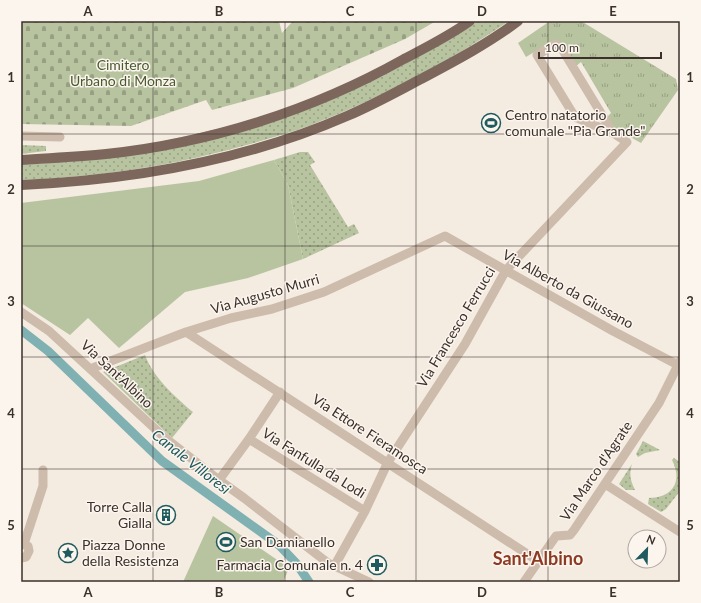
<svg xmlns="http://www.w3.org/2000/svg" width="701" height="603" viewBox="0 0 701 603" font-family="Lato,sans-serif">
  <defs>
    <pattern id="grass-dots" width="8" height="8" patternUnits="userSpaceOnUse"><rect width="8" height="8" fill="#b8c4a0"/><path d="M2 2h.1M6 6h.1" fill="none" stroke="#97a083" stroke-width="1.8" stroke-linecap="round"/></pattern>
    <pattern id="cemetery-stones" width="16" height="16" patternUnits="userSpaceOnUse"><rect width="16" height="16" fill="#b8c4a0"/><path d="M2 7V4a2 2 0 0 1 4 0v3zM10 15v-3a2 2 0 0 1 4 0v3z" fill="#97a083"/></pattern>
    <pattern id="park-tufts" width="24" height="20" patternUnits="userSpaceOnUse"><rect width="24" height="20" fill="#b8c4a0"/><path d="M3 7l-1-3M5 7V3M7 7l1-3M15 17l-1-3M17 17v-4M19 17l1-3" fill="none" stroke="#97a083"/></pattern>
  </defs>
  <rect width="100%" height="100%" fill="#f4ebe1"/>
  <path fill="url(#grass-dots)" d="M478,21H509C447,63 381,98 311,125C298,130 284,134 271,138C190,163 106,177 21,180V165L74,161L307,109L383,76L452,38Z
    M21,145L46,146V151L21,154Z
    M300,152H308L315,162L310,165L348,227L354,224L359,233L303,259L288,185L274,160Z
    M145,355C153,377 175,397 193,412L172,438L103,372Z
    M643,441L660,450L645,453L638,457L636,454Z
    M674,458L680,462V491L666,509L661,512L648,504L649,498C673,498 683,481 672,460Z
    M632,464C629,474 630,480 635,490H626L619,484Z"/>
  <path fill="url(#cemetery-stones)" d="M21,21H279L282,33L293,21H436L405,39L293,88L212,110L206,100L131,126L21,124Z"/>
  <path fill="url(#park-tufts)" d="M550,21H581L676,79L678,90L641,143L614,128L607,117L611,113L581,62L576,66L563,44L554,40L526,57L518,43Z"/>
  <path fill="#b8c4a0" d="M274,160L288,185L303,259L248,278L185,292L119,348L88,318L70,335L21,303V203L199,181Z
    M213,516L289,568L284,580L288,582H183Z"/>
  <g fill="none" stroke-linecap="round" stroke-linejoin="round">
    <path stroke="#7fb0b2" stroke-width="9" d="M21,330L48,351L162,461L279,545L296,563L309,582"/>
    <path stroke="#cdbbac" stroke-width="9" d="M21,136L60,137
      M21,312L49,331L164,437L219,480L244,498L328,563L369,582
      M186,332L538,561
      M90,369L186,332L231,318L272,309L324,292L445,236L613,331L678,365
      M249,439L365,511
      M219,480L249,439L280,392
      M605,484L680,532
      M21,544L28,546L29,551L26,557L21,558
      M24,544L43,486V470
      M335,565L365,511L388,462L465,344L506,270L627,142L613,133L575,117L537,55L556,44L562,49L613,133
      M524,582L556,536L570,535L574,530L659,403L680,361"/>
    <path stroke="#7d675c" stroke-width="10" d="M21,160C49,158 78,157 106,154C210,143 313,110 404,59C427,47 449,36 470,21
      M21,185C132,180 244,161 347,116C373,105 398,91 423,78C455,61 489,43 518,21"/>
  </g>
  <path fill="none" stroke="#3b302b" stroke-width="1" stroke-opacity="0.55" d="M153,21V582M285,21V582M416,21V582M548,21V582M21,134H680M21,246H680M21,357H680M21,469H680"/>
  <defs>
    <g id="stadium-ring" transform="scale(1)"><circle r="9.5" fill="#fbf5ee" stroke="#1f5a5e" stroke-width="1.5"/><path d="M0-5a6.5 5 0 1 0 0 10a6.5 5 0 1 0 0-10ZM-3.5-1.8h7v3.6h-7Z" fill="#1f5a5e"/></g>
    <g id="building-ring" transform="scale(1)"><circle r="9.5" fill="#fbf5ee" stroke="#1f5a5e" stroke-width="1.5"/><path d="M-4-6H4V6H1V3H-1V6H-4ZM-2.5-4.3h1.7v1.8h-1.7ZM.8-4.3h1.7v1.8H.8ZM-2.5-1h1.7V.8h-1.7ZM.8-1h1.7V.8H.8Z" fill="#1f5a5e"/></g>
    <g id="sight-ring" transform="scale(1)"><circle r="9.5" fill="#fbf5ee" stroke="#1f5a5e" stroke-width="1.5"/><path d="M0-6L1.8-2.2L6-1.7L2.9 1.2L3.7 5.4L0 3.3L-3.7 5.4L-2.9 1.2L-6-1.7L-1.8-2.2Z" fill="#1f5a5e"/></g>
    <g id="pharmacy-ring" transform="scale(1)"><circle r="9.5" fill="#fbf5ee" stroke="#1f5a5e" stroke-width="1.5"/><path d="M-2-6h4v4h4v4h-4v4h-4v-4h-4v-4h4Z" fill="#1f5a5e"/></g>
  </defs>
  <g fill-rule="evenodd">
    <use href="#stadium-ring" x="491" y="123"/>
    <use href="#building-ring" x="166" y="515"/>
    <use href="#stadium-ring" x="226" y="542"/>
    <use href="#sight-ring" x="68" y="553"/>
    <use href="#pharmacy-ring" x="377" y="565"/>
  </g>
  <g text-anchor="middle" stroke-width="3" stroke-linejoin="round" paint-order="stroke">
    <g font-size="14" fill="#4a5a2e" stroke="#fbf5ee">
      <text x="123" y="70">Cimitero<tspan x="123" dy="16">Urbano di Monza</tspan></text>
    </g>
    <g font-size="14" fill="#3b302b" stroke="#fbf5ee" text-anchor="start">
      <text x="505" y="120">Centro natatorio<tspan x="505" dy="16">comunale "Pia Grande"</tspan></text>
      <text x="152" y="512" text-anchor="end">Torre Calla<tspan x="152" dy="16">Gialla</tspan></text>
      <text x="240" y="547">San Damianello</text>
      <text x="82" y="550">Piazza Donne<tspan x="82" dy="16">della Resistenza</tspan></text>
      <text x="363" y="570" text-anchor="end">Farmacia Comunale n. 4</text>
    </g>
    <g font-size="14" fill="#3b302b" stroke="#fbf5ee">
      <text transform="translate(568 289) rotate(29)" y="5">Via Alberto da Giussano</text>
      <text transform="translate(265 294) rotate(-16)" y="5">Via Augusto Murri</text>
      <text transform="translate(456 327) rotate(-59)" y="5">Via Francesco Ferrucci</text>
      <text transform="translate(117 374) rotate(43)" y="5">Via Sant'Albino</text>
      <text transform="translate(370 434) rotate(33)" y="5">Via Ettore Fieramosca</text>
      <text transform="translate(314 463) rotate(32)" y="5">Via Fanfulla da Lodi</text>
      <text transform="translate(596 471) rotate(-56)" y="5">Via Marco d'Agrate</text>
    </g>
    <g font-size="15" font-style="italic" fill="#1f5a5e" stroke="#fbf5ee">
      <text transform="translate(191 462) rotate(38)" y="5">Canale Villoresi</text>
    </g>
    <g font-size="18" font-weight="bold" fill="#8c3b22" stroke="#fbf5ee">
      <text x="538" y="565">Sant'Albino</text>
    </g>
  </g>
  <rect width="701" height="603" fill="none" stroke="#fbf5ee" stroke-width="44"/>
  <g transform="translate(647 549) rotate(23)"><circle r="19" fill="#fbf5ee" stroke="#aea6a0"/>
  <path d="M0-3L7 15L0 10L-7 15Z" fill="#1f5a5e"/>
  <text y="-6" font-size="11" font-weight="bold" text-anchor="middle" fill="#3b302b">N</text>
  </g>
  <path d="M539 52v6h122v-6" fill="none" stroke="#3b302b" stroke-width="2"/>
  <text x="545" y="52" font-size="12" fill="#3b302b" stroke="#fbf5ee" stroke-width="3" paint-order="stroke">100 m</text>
  <rect x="22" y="22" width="657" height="559" fill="none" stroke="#3b302b" stroke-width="1.5"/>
  <g font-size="13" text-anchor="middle" font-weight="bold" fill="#3b302b">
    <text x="88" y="16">A</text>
    <text x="219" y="16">B</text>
    <text x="350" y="16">C</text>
    <text x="482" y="16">D</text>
    <text x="613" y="16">E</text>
    <text x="11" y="82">1</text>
    <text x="690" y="82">1</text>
    <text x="11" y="194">2</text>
    <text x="690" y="194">2</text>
    <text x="11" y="306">3</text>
    <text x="690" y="306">3</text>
    <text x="11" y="418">4</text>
    <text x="690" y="418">4</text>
    <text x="11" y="530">5</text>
    <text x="690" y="530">5</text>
    <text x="88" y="597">A</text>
    <text x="219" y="597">B</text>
    <text x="350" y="597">C</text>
    <text x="482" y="597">D</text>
    <text x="613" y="597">E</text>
  </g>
</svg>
